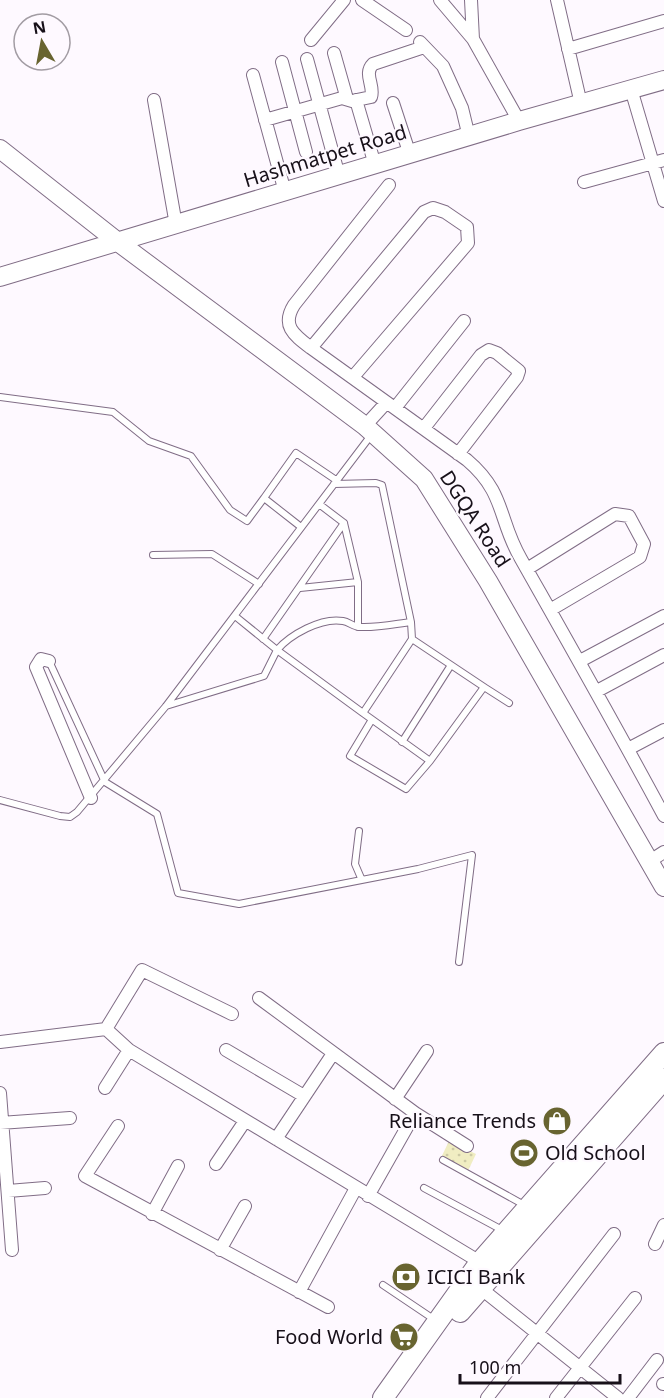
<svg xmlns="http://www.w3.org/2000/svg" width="664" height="1398" viewBox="0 0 664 1398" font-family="'Noto Sans',sans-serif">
  <defs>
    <pattern id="grass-dots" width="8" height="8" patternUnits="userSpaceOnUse" patternTransform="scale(1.5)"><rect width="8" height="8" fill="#f0edc2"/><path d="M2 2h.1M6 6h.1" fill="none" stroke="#cdcaa6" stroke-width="1.8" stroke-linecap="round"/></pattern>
  </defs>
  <rect width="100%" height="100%" fill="#fef9ff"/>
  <path fill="url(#grass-dots)" d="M449,1141L476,1154L466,1175L439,1162Z"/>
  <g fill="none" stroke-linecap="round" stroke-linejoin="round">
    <g stroke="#806d86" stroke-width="8">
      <path id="lane" d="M0,397L113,412L149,441L191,456L230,510L247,521L264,498
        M334,484L376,483L382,485L411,622L412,639L363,713L430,761L484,687L412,639
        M301,527L264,498L296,453L336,480
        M153,555L212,554L259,584
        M358,582V627
        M300,588L358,582L344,523
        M263,639L344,523L319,504
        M49,661L105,782L157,814L178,893L239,904L418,869L472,855L459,962
        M484,687L509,703
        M166,706L264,676L277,650L235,616
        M363,713L277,650C290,635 321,617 343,621C349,622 354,627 360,627C376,628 395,624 411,622
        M371,721L350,756L406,789L430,761
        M402,742L451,665
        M0,800L60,816L70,817L77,812L166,706L372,434
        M359,831L355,864L361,878
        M443,1160L526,1206
        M424,1188L504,1231
        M383,1285L435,1320"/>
    </g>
    <g stroke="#806d86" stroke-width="14">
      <path id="street" d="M362,0L406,30
        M440,0L473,39
        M471,0L473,39L519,121
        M557,0L581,104
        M311,40L344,0
        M420,42L443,66L462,108L469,137
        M568,49L664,21
        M334,53L347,99
        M307,59L339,176
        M282,62L306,152
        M253,75L285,192
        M631,89L664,201
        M154,100L176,225
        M356,100L375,165
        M393,103L410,155
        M265,120L342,98L352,101L371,97C375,86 363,74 373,64L424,47
        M584,182L664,160
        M389,185L294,305C281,326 294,335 311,348L467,460C506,493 498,520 521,559C569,644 618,730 664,816
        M311,348L424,212L433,208L445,212L467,227L468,243L353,377
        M395,408L464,321
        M365,426L386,403
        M424,428L481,355L489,350L497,353L519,371L517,377L458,454
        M527,569L615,514L629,516L644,544L640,557L550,610
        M49,661L41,659L36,667L91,798
        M580,661L664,616
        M597,691L664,655
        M628,749L664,730
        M650,861L664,852
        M259,998L415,1113L368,1196
        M106,1029L142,970L232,1014
        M0,1042L106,1029L129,1050L480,1262
        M226,1050L304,1096
        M105,1088L129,1050
        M0,1093L12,1250
        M395,1099L427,1051
        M415,1113L467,1146
        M0,1123L70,1118
        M118,1126L85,1176L328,1307
        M276,1139L332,1055
        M216,1164L245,1121
        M8,1191L45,1188
        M152,1214L178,1166
        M655,1244L664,1225
        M220,1250L245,1206
        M479,1287L618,1398
        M299,1292L356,1188
        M663,1384H664
        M487,1398L614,1234
        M556,1398L635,1298
        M628,1398L657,1360"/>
    </g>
    <g stroke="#806d86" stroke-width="20">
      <path id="secondary" d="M0,149L118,242L365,426L424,479L488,581L664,887
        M0,277L519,121L664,80"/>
    </g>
    <g stroke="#806d86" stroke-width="22">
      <path id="primary" d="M460,1312L664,1079
        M383,1398L480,1262L664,1053"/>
    </g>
    <use href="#lane" stroke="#fff" stroke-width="6"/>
    <use href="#street" stroke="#fff" stroke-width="12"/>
    <use href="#secondary" stroke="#fff" stroke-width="18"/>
    <use href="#primary" stroke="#fff" stroke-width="20"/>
  </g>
  <defs>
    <g id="shop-disc" transform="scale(1.5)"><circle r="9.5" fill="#686430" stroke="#fef9ff"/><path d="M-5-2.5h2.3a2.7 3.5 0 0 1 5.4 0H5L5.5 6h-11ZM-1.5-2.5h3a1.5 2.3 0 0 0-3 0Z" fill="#fff"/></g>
    <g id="stadium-disc" transform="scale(1.5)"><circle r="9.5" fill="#686430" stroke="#fef9ff"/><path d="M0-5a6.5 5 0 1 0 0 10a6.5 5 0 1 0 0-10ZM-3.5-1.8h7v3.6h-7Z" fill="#fff"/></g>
    <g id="bank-disc" transform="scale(1.5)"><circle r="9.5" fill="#686430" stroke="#fef9ff"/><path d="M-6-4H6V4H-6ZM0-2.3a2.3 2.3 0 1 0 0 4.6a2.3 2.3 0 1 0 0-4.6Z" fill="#fff"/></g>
    <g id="supermarket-disc" transform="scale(1.5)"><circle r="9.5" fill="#686430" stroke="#fef9ff"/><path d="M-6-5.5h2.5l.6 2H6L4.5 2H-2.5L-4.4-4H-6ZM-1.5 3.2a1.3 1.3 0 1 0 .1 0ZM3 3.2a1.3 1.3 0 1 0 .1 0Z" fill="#fff"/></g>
  </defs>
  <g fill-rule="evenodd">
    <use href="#shop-disc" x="557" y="1121"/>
    <use href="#stadium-disc" x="524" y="1153"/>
    <use href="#bank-disc" x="406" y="1277"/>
    <use href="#supermarket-disc" x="404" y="1337"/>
  </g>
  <g text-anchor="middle" stroke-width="4.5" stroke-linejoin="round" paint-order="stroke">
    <g font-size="20" fill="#171019" stroke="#fef9ff">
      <text transform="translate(325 156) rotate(-17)" y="7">Hashmatpet Road</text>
      <text transform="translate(475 519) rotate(57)" y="7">DGQA Road</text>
    </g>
    <g font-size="20" fill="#171019" stroke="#fef9ff" text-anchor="end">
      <text x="536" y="1128">Reliance Trends</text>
      <text x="545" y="1160" text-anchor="start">Old School</text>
      <text x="427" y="1284" text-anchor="start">ICICI Bank</text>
      <text x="383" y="1344">Food World</text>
    </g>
  </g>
  <g transform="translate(42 42) rotate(350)"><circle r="28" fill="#fef9ff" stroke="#a29ca3" stroke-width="1.5"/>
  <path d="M0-4.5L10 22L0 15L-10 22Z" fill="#686430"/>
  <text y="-9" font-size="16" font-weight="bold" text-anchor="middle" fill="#171019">N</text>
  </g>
  <path d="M460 1374v9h160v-9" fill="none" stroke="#171019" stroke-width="3"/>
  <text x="469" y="1374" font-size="18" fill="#171019" stroke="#fef9ff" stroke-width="4.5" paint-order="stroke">100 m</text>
</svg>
